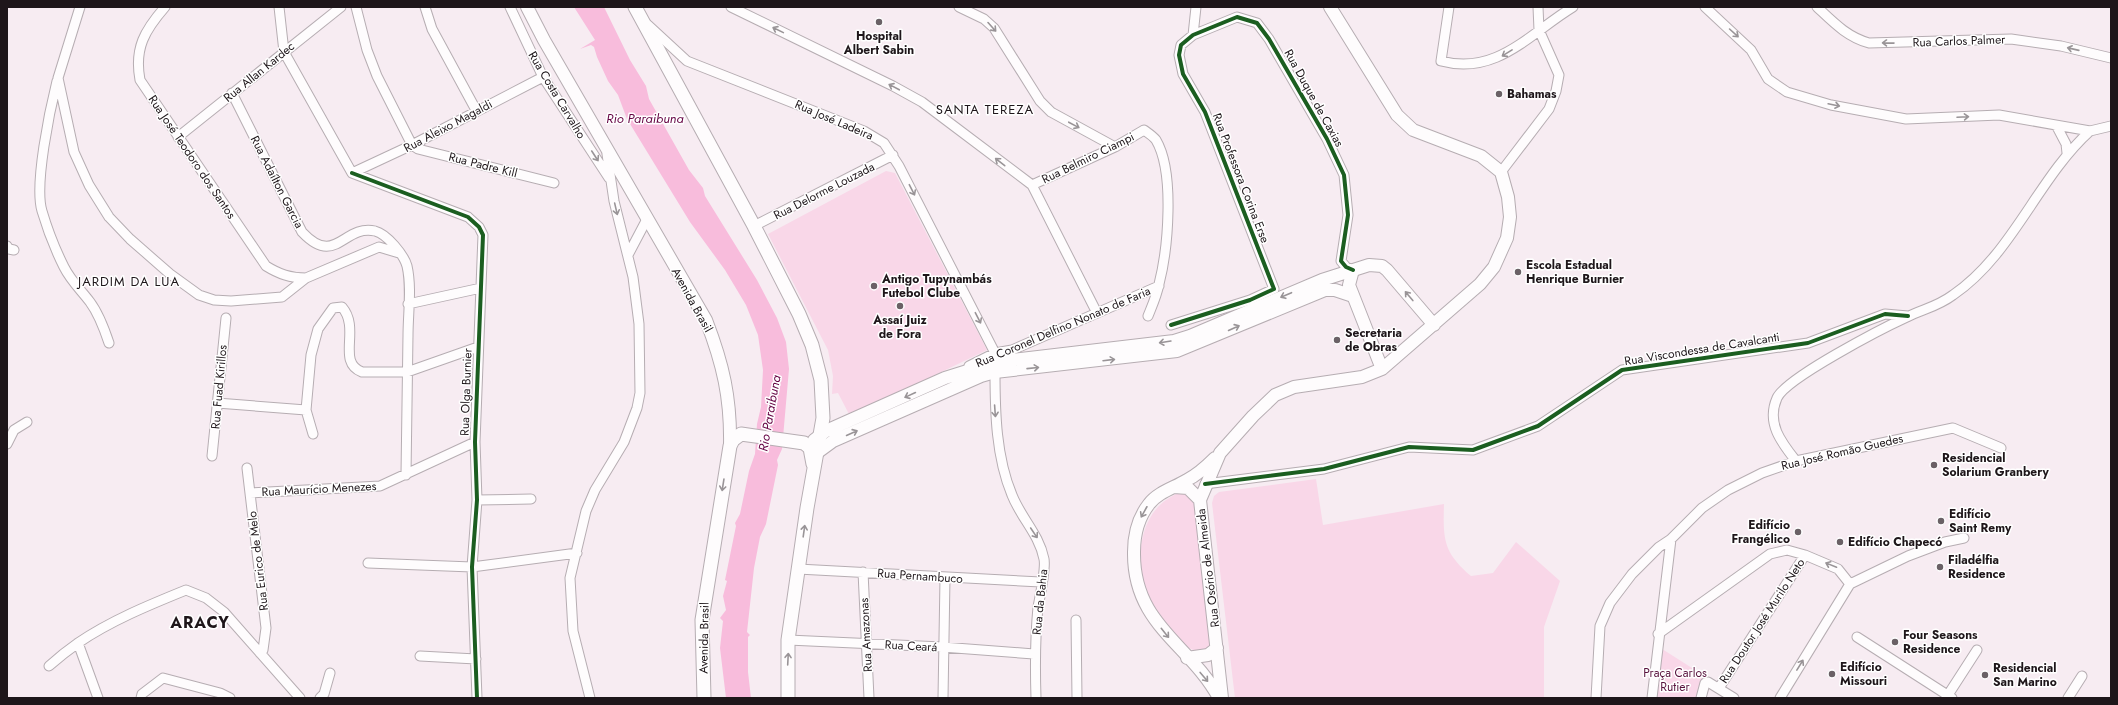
<svg xmlns="http://www.w3.org/2000/svg" width="2118" height="705" viewBox="0 0 2118 705" font-family="Jost,sans-serif">
  <rect width="100%" height="100%" fill="#f7ecf2"/>
  <path fill="#f9d7e8" d="M886,171L895,173L987,350L850,416L838,393L832,394L833,376L828,350L768,234Z
    M1316,479L1323,525L1444,504C1443,539 1443,552 1471,576L1493,573L1516,542L1560,581L1544,627V698H1235L1212,503L1214,496L1219,492Z
    M1185,491L1194,498L1211,646L1203,652C1199,651 1194,651 1191,649C1176,642 1147,602 1144,587C1136,558 1140,518 1166,500C1173,496 1177,492 1185,491Z
    M1659,647L1703,675L1698,698H1655Z"/>
  <path fill="#f8bcdc" d="M574,7H604L630,60L646,86L649,99L689,170L703,188L705,196L757,280L777,318L786,342L789,369L782,449L777,460L778,465L766,524L760,537L754,568L747,632L750,635L748,637V672L751,698H726L720,648L723,621L720,618L726,610L723,596L727,581L725,580L736,526L735,523L740,514L749,471L755,454L757,424L761,407L763,370L758,335L746,305L725,270L690,222L627,119L618,95L608,81L597,57L594,47L591,45L580,49L595,40Z"/>
  <g fill="none" stroke-linecap="round" stroke-linejoin="round">
    <g stroke="#b6adb2" stroke-width="11">
      <path id="minor" d="M80,7L58,78L74,152L89,185L109,217L130,239L170,274L199,295L214,300L231,301L282,297L306,278L379,247L399,253
        M165,7C145,30 134,48 140,80L266,266C279,274 290,278 306,278
        M279,7L284,52L352,173
        M356,7L367,50L377,76L412,145L418,149L554,183
        M425,7L432,29L476,110
        M510,7L543,77L609,178
        M731,7L893,86L922,102L1032,185L1097,313
        M959,7L984,19L994,28L1040,101L1051,112L1115,147
        M1449,7L1441,61C1497,76 1530,33 1573,7
        M1705,7L1751,50L1768,79L1787,92L1831,105L1906,119L1999,115L2090,131L2111,126
        M1817,7C1833,22 1847,37 1869,43L2011,39L2061,46L2111,58
        M648,25L687,61L864,131L884,143L899,166L995,353
        M1193,35L1196,7
        M57,81C50,109 34,185 42,211C47,228 56,251 64,267C71,281 81,290 90,302C99,314 104,328 109,343
        M232,93L302,232C336,268 343,224 375,231C387,234 404,255 407,266C412,288 408,313 408,336C407,382 407,428 406,475
        M2056,125L2066,144L2067,153
        M178,137L341,7
        M1501,172L1549,109L1556,91L1559,75L1539,30L1538,7
        M352,173L468,217L479,227L483,235L475,442L477,500L472,567L477,698
        M352,173L412,145L543,77
        M1032,185L1115,147L1144,130C1148,133 1153,136 1156,140C1175,172 1168,249 1159,284C1157,295 1152,306 1148,316
        M754,226L893,155
        M7,246L9,249L14,250
        M628,255L647,219
        M408,304L481,288
        M1171,325L1250,300L1274,289L1205,112L1183,74L1179,55L1181,45L1193,35L1237,17L1257,23L1269,39L1327,139L1344,175L1348,215L1341,261L1346,267L1353,270
        M969,366L995,353L1012,350L1159,286
        M995,372C995,412 996,457 1012,495C1021,518 1039,534 1044,559C1046,569 1040,596 1038,607C1035,638 1035,667 1036,698
        M217,403L306,410
        M313,434L306,410L311,355L318,329L333,308L342,307C361,329 336,362 362,372H407L478,347
        M7,444L14,430L27,422
        M212,456L226,318
        M1796,461C1781,442 1766,423 1777,398C1786,378 1883,328 1907,317C1923,309 1937,307 1953,295C2013,254 2037,179 2090,131
        M247,468L266,628L263,650L260,653
        M1205,484L1324,469L1409,447L1473,450L1538,426L1622,370L1808,343L1885,314L1908,316
        M250,493L380,486L475,442
        M477,500L531,499
        M368,563L472,567L577,553
        M798,569L1041,582
        M863,572L869,698
        M1076,620L1077,698
        M1658,634L1770,554L1787,550L1805,555L1838,569L1850,584
        M1857,637L1952,698
        M788,640L942,647L1034,654
        M78,643L98,698
        M420,656L476,659
        M49,666C58,658 68,650 78,643C110,621 149,605 186,590L206,598L224,612L300,698
        M1719,688L1805,555
        M141,698L142,694L163,678L220,693L230,698
        M320,698L324,694L330,673
        M590,698L573,631L570,578L586,511L595,490L624,442L637,408L640,393L639,324L633,277L614,201L607,154
        M943,698L945,578
        M1596,698L1600,626L1610,603L1632,574L1659,547L1671,539L1702,508L1728,490L1762,473L1796,461L1953,428L2001,448
        M1652,698L1671,539
        M1701,698L1705,683L1708,682L1734,698
        M1780,698L1850,584L1908,556L1945,542L1964,538
        M1946,698L1977,650
        M2068,698L2082,676"/>
    </g>
    <g stroke="#b6adb2" stroke-width="14">
      <path id="major" d="M527,7L544,40L706,320C723,364 731,398 730,446
        M1353,270L1349,285L1382,369
        M814,440L826,431L945,378L996,362L1174,341L1190,336L1322,280L1369,265L1382,266L1387,270L1434,325
        M818,452L833,441L981,376L995,372L1177,351L1325,290H1335L1353,296
        M1215,458C1207,466 1197,475 1187,480C1174,488 1158,492 1149,504C1138,518 1134,535 1134,552C1133,625 1190,644 1219,698
        M1174,487L1188,488L1200,500
        M1187,658L1208,655L1217,648
        M1222,698L1200,500L1220,453L1253,416L1275,395L1294,387L1362,377L1382,369L1480,284L1494,267L1507,238L1510,217L1508,197L1501,172L1481,156L1413,130L1397,115L1330,7"/>
    </g>
    <g stroke="#b6adb2" stroke-width="15">
      <path id="highway" d="M635,7L754,226L799,314L812,345L821,380L823,418L807,508L788,640V698
        M704,698L702,620L730,446L733,440L741,434L804,443L810,448L813,464"/>
    </g>
    <use href="#minor" stroke="#fefcfd" stroke-width="9"/>
    <use href="#major" stroke="#fefcfd" stroke-width="12"/>
    <use href="#highway" stroke="#fefcfd" stroke-width="13"/>
    <g stroke="#fff" stroke-width="6">
      <path id="cycleway" d="M352,173L468,217L479,227L483,235L475,442L477,500L472,567L477,698
        M1171,325L1250,300L1274,289L1205,112L1183,74L1179,55L1181,45L1193,35L1237,17L1257,23L1269,39L1327,139L1344,175L1348,215L1341,261L1346,267L1353,270
        M1205,484L1324,469L1409,447L1473,450L1538,426L1622,370L1808,343L1885,314L1908,316"/>
    </g>
    <use href="#cycleway" stroke="#1b5e20" stroke-width="4"/>
  </g>
  <defs><path id="oneway-shaft" d="M-6 0H5M1.5-3L5.5 0L1.5 3" fill="none" stroke-width="1.6" stroke-linecap="round" stroke-linejoin="round"/></defs>
  <g stroke="#999497">
    <use href="#oneway-shaft" transform="translate(992 27) rotate(48)"/>
    <use href="#oneway-shaft" transform="translate(778 30) rotate(-154)"/>
    <use href="#oneway-shaft" transform="translate(1734 33) rotate(42)"/>
    <use href="#oneway-shaft" transform="translate(1888 43) rotate(-179)"/>
    <use href="#oneway-shaft" transform="translate(2073 49) rotate(-167)"/>
    <use href="#oneway-shaft" transform="translate(1507 53) rotate(148)"/>
    <use href="#oneway-shaft" transform="translate(894 87) rotate(-152)"/>
    <use href="#oneway-shaft" transform="translate(1834 105) rotate(12)"/>
    <use href="#oneway-shaft" transform="translate(1963 117) rotate(-3)"/>
    <use href="#oneway-shaft" transform="translate(1074 125) rotate(28)"/>
    <use href="#oneway-shaft" transform="translate(595 156) rotate(57)"/>
    <use href="#oneway-shaft" transform="translate(1000 162) rotate(-142)"/>
    <use href="#oneway-shaft" transform="translate(912 190) rotate(63)"/>
    <use href="#oneway-shaft" transform="translate(616 209) rotate(77)"/>
    <use href="#oneway-shaft" transform="translate(1286 295) rotate(157)"/>
    <use href="#oneway-shaft" transform="translate(1409 296) rotate(-130)"/>
    <use href="#oneway-shaft" transform="translate(978 318) rotate(63)"/>
    <use href="#oneway-shaft" transform="translate(1234 328) rotate(-24)"/>
    <use href="#oneway-shaft" transform="translate(1165 342) rotate(171)"/>
    <use href="#oneway-shaft" transform="translate(1109 360) rotate(-7)"/>
    <use href="#oneway-shaft" transform="translate(1033 368) rotate(-6)"/>
    <use href="#oneway-shaft" transform="translate(910 395) rotate(155)"/>
    <use href="#oneway-shaft" transform="translate(995 411) rotate(86)"/>
    <use href="#oneway-shaft" transform="translate(852 433) rotate(-24)"/>
    <use href="#oneway-shaft" transform="translate(723 485) rotate(99)"/>
    <use href="#oneway-shaft" transform="translate(1144 512) rotate(119)"/>
    <use href="#oneway-shaft" transform="translate(804 531) rotate(-82)"/>
    <use href="#oneway-shaft" transform="translate(1034 533) rotate(56)"/>
    <use href="#oneway-shaft" transform="translate(1831 565) rotate(-158)"/>
    <use href="#oneway-shaft" transform="translate(1165 633) rotate(51)"/>
    <use href="#oneway-shaft" transform="translate(788 659) rotate(-87)"/>
    <use href="#oneway-shaft" transform="translate(1800 665) rotate(-58)"/>
    <use href="#oneway-shaft" transform="translate(1204 677) rotate(50)"/>
  </g>
  <g fill="#6a6166" stroke="#fff" stroke-width="1.5">
    <circle cx="879" cy="22" r="4"/>
    <circle cx="1499" cy="94" r="4"/>
    <circle cx="1518" cy="272" r="4"/>
    <circle cx="874" cy="286" r="4"/>
    <circle cx="900" cy="306" r="4"/>
    <circle cx="1337" cy="340" r="4"/>
    <circle cx="1934" cy="465" r="4"/>
    <circle cx="1941" cy="521" r="4"/>
    <circle cx="1798" cy="532" r="4"/>
    <circle cx="1840" cy="542" r="4"/>
    <circle cx="1940" cy="567" r="4"/>
    <circle cx="1895" cy="642" r="4"/>
    <circle cx="1832" cy="674" r="4"/>
    <circle cx="1985" cy="675" r="4"/>
  </g>
  <g text-anchor="middle" stroke-width="3" stroke-linejoin="round" paint-order="stroke">
    <g font-size="12" font-weight="bold" fill="#1e161a" stroke="#fff" text-anchor="start">
      <text x="879" y="40" text-anchor="middle">Hospital<tspan x="879" dy="14">Albert Sabin</tspan></text>
      <text x="1507" y="98">Bahamas</text>
      <text x="1526" y="269">Escola Estadual<tspan x="1526" dy="14">Henrique Burnier</tspan></text>
      <text x="882" y="283">Antigo Tupynambás<tspan x="882" dy="14">Futebol Clube</tspan></text>
      <text x="900" y="324" text-anchor="middle">Assaí Juiz<tspan x="900" dy="14">de Fora</tspan></text>
      <text x="1345" y="337">Secretaria<tspan x="1345" dy="14">de Obras</tspan></text>
      <text x="1942" y="462">Residencial<tspan x="1942" dy="14">Solarium Granbery</tspan></text>
      <text x="1949" y="518">Edifício<tspan x="1949" dy="14">Saint Remy</tspan></text>
      <text x="1790" y="529" text-anchor="end">Edifício<tspan x="1790" dy="14">Frangélico</tspan></text>
      <text x="1848" y="546">Edifício Chapecó</text>
      <text x="1948" y="564">Filadélfia<tspan x="1948" dy="14">Residence</tspan></text>
      <text x="1903" y="639">Four Seasons<tspan x="1903" dy="14">Residence</tspan></text>
      <text x="1840" y="671">Edifício<tspan x="1840" dy="14">Missouri</tspan></text>
      <text x="1993" y="672">Residencial<tspan x="1993" dy="14">San Marino</tspan></text>
    </g>
    <g font-size="12" fill="#1e161a" stroke="#fff">
      <text transform="translate(1959 41) rotate(-2)" y="4">Rua Carlos Palmer</text>
      <text transform="translate(259 72) rotate(-39)" y="4">Rua Allan Kardec</text>
      <text transform="translate(557 95) rotate(59)" y="4">Rua Costa Carvalho</text>
      <text transform="translate(1314 98) rotate(61)" y="4">Rua Duque de Caxias</text>
      <text transform="translate(834 120) rotate(23)" y="4">Rua José Ladeira</text>
      <text transform="translate(448 126) rotate(-28)" y="4">Rua Aleixo Magaldi</text>
      <text transform="translate(192 157) rotate(56)" y="4">Rua José Teodoro dos Santos</text>
      <text transform="translate(1088 158) rotate(-26)" y="4">Rua Belmiro Ciampi</text>
      <text transform="translate(483 165) rotate(14)" y="4">Rua Padre Kill</text>
      <text transform="translate(1241 178) rotate(69)" y="4">Rua Professora Corina Erse</text>
      <text transform="translate(277 182) rotate(63)" y="4">Rua Adaílton Garcia</text>
      <text transform="translate(824 191) rotate(-27)" y="4">Rua Delorme Louzada</text>
      <text transform="translate(692 300) rotate(61)" y="4">Avenida Brasil</text>
      <text transform="translate(1063 327) rotate(-23)" y="4">Rua Coronel Delfino Nonato de Faria</text>
      <text transform="translate(1702 349) rotate(-9)" y="4">Rua Viscondessa de Cavalcanti</text>
      <text transform="translate(219 387) rotate(-85)" y="4">Rua Fuad Kirillos</text>
      <text transform="translate(466 392) rotate(-88)" y="4">Rua Olga Burnier</text>
      <text transform="translate(1842 452) rotate(-13)" y="4">Rua José Romão Guedes</text>
      <text transform="translate(319 489) rotate(-3)" y="4">Rua Maurício Menezes</text>
      <text transform="translate(258 561) rotate(-97)" y="4">Rua Eurico de Melo</text>
      <text transform="translate(1208 568) rotate(-97)" y="4">Rua Osório de Almeida</text>
      <text transform="translate(920 576) rotate(4)" y="4">Rua Pernambuco</text>
      <text transform="translate(1040 602) rotate(-84)" y="4">Rua da Bahia</text>
      <text transform="translate(1762 621) rotate(-57)" y="4">Rua Doutor José Murilo Neto</text>
      <text transform="translate(866 635) rotate(-93)" y="4">Rua Amazonas</text>
      <text transform="translate(704 638) rotate(-89)" y="4">Avenida Brasil</text>
      <text transform="translate(911 646) rotate(3)" y="4">Rua Ceará</text>
    </g>
    <g font-size="12" fill="#57113c" stroke="#fff">
      <text x="1675" y="677">Praça Carlos<tspan x="1675" dy="14">Rutier</tspan></text>
    </g>
    <g font-size="13" letter-spacing="1" fill="#1e161a" stroke="#fff">
      <text x="985" y="114">SANTA TEREZA</text>
      <text x="129" y="286">JARDIM DA LUA</text>
    </g>
    <g font-size="13" font-style="italic" fill="#650444" stroke="#fff">
      <text x="645" y="123">Rio Paraibuna</text>
      <text transform="translate(769 413) rotate(-80)" y="5">Rio Paraibuna</text>
    </g>
    <g font-size="16" font-weight="bold" letter-spacing="1" fill="#1e161a" stroke="#fff">
      <text x="200" y="628">ARACY</text>
    </g>
  </g>
  <rect width="2118" height="705" fill="none" stroke="#1e161a" stroke-width="16"/>
</svg>
